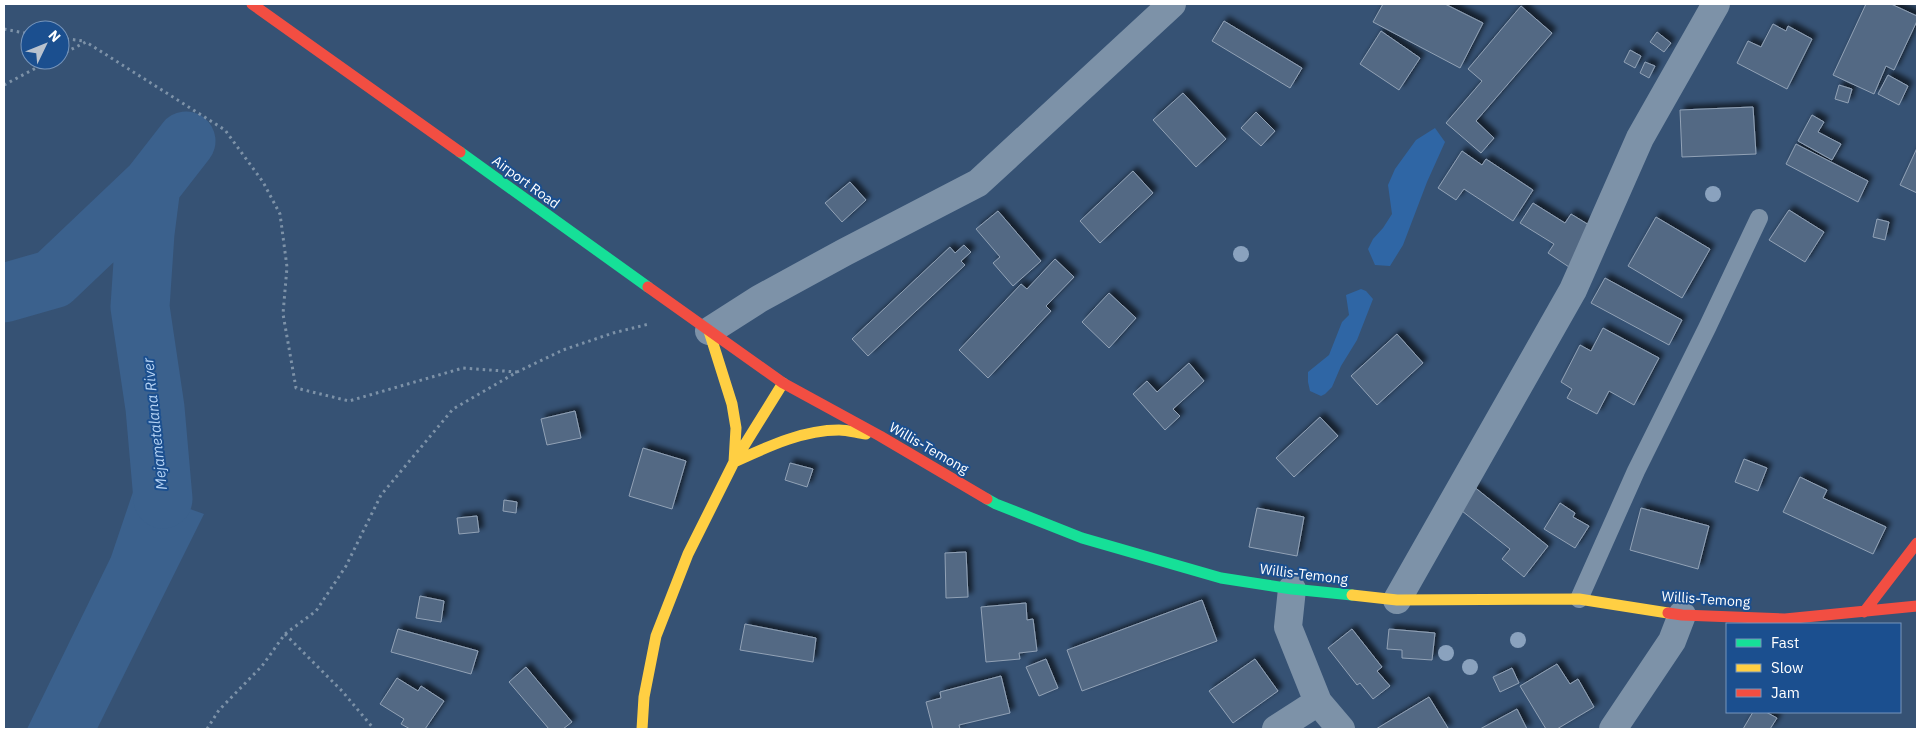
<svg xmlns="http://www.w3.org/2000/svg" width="1921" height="733" viewBox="0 0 1921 733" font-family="'IBM Plex Sans',sans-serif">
  <defs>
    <filter id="shadow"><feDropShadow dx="4.5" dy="-4.5" stdDeviation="2.5" flood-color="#0009"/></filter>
  </defs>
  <rect width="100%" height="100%" fill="#365274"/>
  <path fill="#2f66a5" d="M1435,128L1445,142L1427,182L1403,245L1390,266L1375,265L1368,249L1373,239L1383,228L1392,214L1388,185L1395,169L1416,140Z
    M1361,289L1366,291L1373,299L1357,340L1341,366L1332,387L1325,394L1321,396L1310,391L1308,382V372L1329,355L1342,322L1349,315L1346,295Z"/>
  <path fill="#3b618d" d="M134,489L204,514L97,729H27L111,557Z"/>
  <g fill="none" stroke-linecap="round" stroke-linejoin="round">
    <path stroke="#3b618d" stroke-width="59" d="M4,293L53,279L151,186
      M163,499L155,408L140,307L145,233L151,186L186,141"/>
  </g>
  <path fill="#526984" stroke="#92a2b6" filter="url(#shadow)" d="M1383,4H1445L1483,23L1460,68L1373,22Z
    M1866,4H1891L1917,16V21L1894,70L1886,66L1874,94L1833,75Z
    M1521,6L1552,33L1476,121L1494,138L1481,153L1446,123L1482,81L1468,69Z
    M1224,21L1302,68L1290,88L1212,41Z
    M1773,24L1786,31L1788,26L1812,39L1787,89L1737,63L1748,41L1761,47Z
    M1381,31L1420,58L1399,90L1360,64Z
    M1657,32L1671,43L1664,52L1650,42Z
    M1630,50L1641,56L1635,68L1624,62Z
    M1645,62L1655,66L1649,78L1640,73Z
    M1888,75L1908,86L1899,105L1878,94Z
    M1839,85L1852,89L1848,103L1835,99Z
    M1183,93L1226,139L1196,167L1153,120Z
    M1753,107L1756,154L1682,157L1680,110Z
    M1256,112L1275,131L1261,146L1241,128Z
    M1812,115L1824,122L1818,132L1841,144L1832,160L1798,141Z
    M1796,144L1868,181L1858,202L1786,164Z
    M1917,148V193L1900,185Z
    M1462,151L1482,165L1486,159L1533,190L1513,221L1464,189L1456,200L1438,188Z
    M1133,171L1153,193L1100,243L1080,221Z
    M850,182L866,200L842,222L825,203Z
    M1533,203L1565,223L1571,214L1594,228L1569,267L1548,253L1554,244L1520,223Z
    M1789,210L1824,232L1805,262L1769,240Z
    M998,211L1041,261L1013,286L993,263L1000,257L976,229Z
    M1656,217L1710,249L1682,298L1628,266Z
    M1877,219L1889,222L1885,240L1873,237Z
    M964,245L971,252L961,261L965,265L868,356L852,339L950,247L955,253Z
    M1055,259L1074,277L1046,306L1051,311L988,378L959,350L1021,284L1027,289Z
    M1605,278L1682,320L1669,345L1591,303Z
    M1109,293L1136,318L1109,348L1082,322Z
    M1603,328L1659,358L1634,405L1609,391L1597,414L1567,398L1572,389L1561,382L1580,345L1591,351Z
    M1397,334L1423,363L1377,405L1351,376Z
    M1189,363L1204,381L1173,409L1180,416L1165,430L1133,394L1147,381L1157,392Z
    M575,411L581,438L547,445L541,419Z
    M1320,417L1338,436L1294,477L1276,458Z
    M643,448L686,461L672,509L629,496Z
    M1744,459L1767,468L1758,491L1735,482Z
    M790,463L813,469L807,487L785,480Z
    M1800,477L1827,490L1823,498L1886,527L1873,554L1783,512Z
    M1473,486L1548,546L1524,577L1502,559L1510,549L1457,507Z
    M504,500L517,502L516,513L503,511Z
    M1560,503L1575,513L1573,517L1589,526L1575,548L1544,529Z
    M1257,508L1304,517L1297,556L1249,547Z
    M1641,508L1709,526L1698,569L1630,550Z
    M477,516L479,532L459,534L457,518Z
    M966,552L968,597L946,598L945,553Z
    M420,596L444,601L441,622L416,618Z
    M1202,600L1217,641L1082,691L1067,650Z
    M1026,603L1027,620L1033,619L1037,651L1019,653L1020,659L986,662L981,607Z
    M745,624L816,638L813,662L740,650Z
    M398,629L478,651L471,674L391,652Z
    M1352,629L1382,667L1377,671L1390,686L1373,699L1360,683L1357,685L1328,648Z
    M1389,629L1435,633L1432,660L1402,658V650L1387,649Z
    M1046,659L1058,688L1039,696L1026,667Z
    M1255,659L1278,691L1233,723L1209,691Z
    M1557,664L1570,684L1578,679L1594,707L1557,729H1546L1520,686Z
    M526,667L572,722L563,729H549L509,682Z
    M1512,668L1519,683L1500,692L1493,677Z
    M1001,676L1010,713L959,725L960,729H933L926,702L941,698L940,692Z
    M397,678L418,691L421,686L444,701L425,729H410L401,724L404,719L380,704Z
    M1429,697L1448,728L1446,729H1376Z
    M1517,709L1527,729H1480Z
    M1753,712H1766L1777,718L1770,729H1743Z"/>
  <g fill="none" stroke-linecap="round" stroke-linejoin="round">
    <path stroke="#7d92a8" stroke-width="3" stroke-dasharray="2.5 4" stroke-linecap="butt" d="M4,29L30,34
      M60,38L84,41
      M60,55L86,42L225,130L263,182L280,214L287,267L283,314L296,388L349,401L463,368L517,372
      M4,85L51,60
      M285,634L342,691L374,729
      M207,729L219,710L262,666L285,634L316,611L346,566L381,495L453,409L517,372L563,350L613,333L649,324"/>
    <path stroke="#7d92a8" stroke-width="18" d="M1579,599L1636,471L1707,328L1759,218"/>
    <path stroke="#7d92a8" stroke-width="28" d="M709,331L759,299L845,252L978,183L1172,4
      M1292,589L1288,627L1318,702L1341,729
      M1397,600L1573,290L1640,138L1716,4
      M1276,729L1318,702
      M1613,729L1672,641L1682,615"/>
    <path stroke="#16e098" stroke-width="11" d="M460,152L648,287
      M987,499L996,504L1082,538L1221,578L1292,589L1352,595"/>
    <path stroke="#ffcf43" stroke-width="11" d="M709,331L732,404L736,428L734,462C767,447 802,430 839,430C848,430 857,433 866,434
      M1352,595L1397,600L1579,599L1668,613
      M642,729L644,697L656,636L688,554L734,462L783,383"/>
    <path stroke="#f24e42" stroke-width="11" d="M252,4L460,152
      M648,287L783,383L880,436L987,499
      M1864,612L1917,543
      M1668,613L1682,615L1785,619L1917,606"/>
  </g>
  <g fill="#8aa2be">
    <circle cx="1713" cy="194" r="8"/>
    <circle cx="1241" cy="254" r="8"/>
    <circle cx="1518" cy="640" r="8"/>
    <circle cx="1446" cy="653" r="8"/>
    <circle cx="1470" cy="667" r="8"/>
  </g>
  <g text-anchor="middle" stroke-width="4" stroke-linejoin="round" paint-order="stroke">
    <g font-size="14" fill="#fff" stroke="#1b4f8f">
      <text transform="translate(526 182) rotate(36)" y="5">Airport Road</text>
      <text transform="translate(929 448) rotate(30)" y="5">Willis-Temong</text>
      <text transform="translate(1304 574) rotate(7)" y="5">Willis-Temong</text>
      <text transform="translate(1706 599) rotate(4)" y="5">Willis-Temong</text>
    </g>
    <g font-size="15" font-style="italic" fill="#b5d3f5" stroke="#1b4f8f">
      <text transform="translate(155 424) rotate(-96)" y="5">Mejametalana River</text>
    </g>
  </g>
  <rect width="1921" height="733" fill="none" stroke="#ffffff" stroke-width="10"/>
  <rect x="1726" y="623" width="175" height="90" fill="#1b4f8f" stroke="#7695bc"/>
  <rect x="1736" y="639" width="25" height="8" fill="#16e098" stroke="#7695bc"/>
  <text x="1771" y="648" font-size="15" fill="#ffffff">Fast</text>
  <rect x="1736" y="664" width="25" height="8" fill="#ffcf43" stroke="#7695bc"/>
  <text x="1771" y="673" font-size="15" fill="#ffffff">Slow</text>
  <rect x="1736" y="689" width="25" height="8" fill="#f24e42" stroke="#7695bc"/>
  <text x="1771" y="698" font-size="15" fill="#ffffff">Jam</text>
  <g transform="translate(45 45) rotate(47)"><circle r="24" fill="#1b4f8f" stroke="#7695bc"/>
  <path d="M0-4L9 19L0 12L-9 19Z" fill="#b9c2ce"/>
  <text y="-8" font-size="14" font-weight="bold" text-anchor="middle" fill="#ffffff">N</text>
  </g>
</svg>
